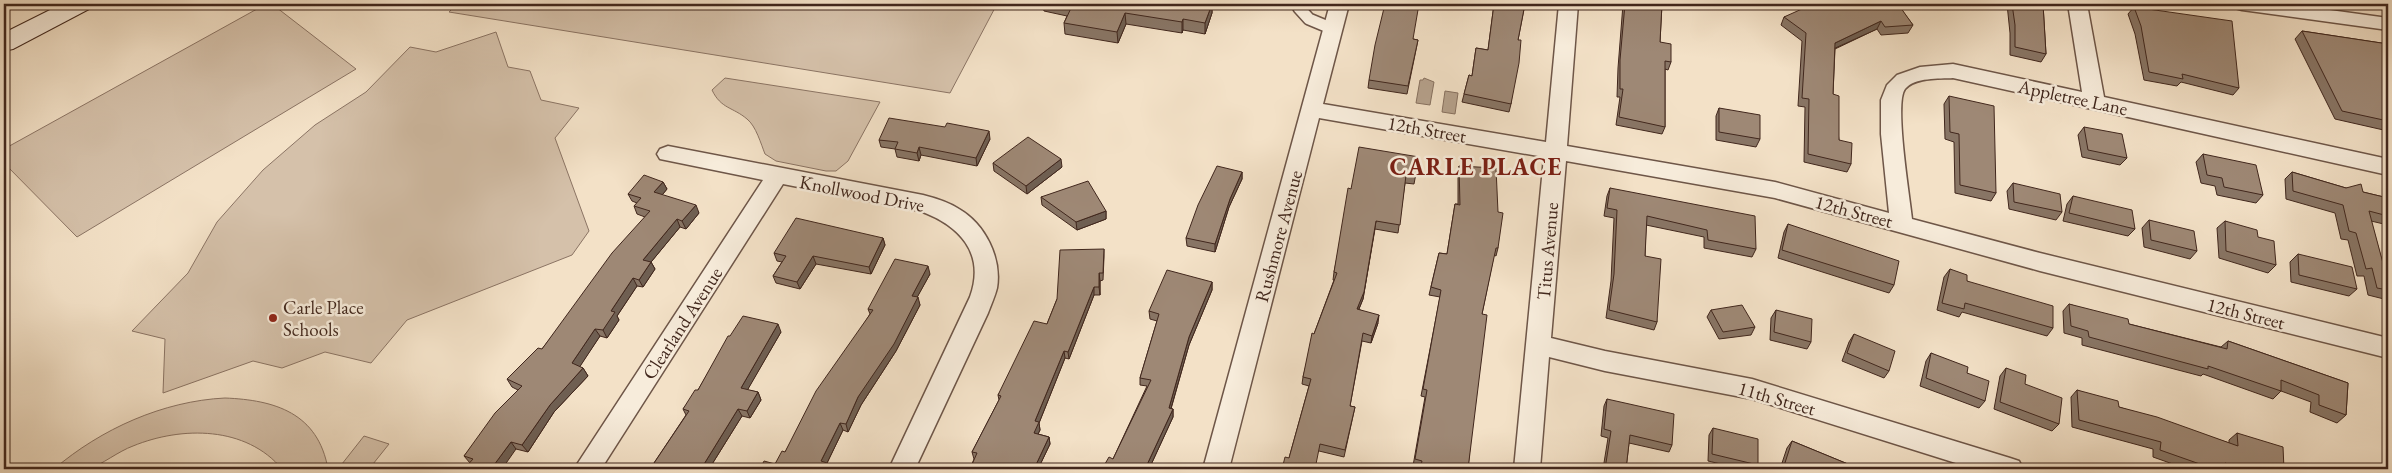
<svg xmlns="http://www.w3.org/2000/svg" width="2392" height="473" viewBox="0 0 2392 473" font-family="'EB Garamond',serif">
  <rect width="100%" height="100%" fill="#f3e1c7"/>
  <filter id="stains"><feTurbulence type="fractalNoise" baseFrequency=".004" numOctaves="4"/><feColorMatrix values="0 0 0 0 .2 0 0 0 0 .09 0 0 0 0 .02 0 0 0 .5 -.17"/></filter>
  <radialGradient id="worn" r=".72"><stop offset=".6" stop-color="#630" stop-opacity="0"/><stop offset="1" stop-color="#630" stop-opacity=".3"/></radialGradient>
  <path fill="#d5c1aa" stroke="#8b7464" d="M266,4H272L356,69L77,237L4,163V149Z
    M457,4H997L950,93L449,12Z
    M496,32L508,67L530,71L541,100L579,108L555,138L589,231L572,255L407,320L371,363L325,352L282,368L253,361L163,393L165,339L132,331L188,273L217,222L263,170L315,125L366,92L410,47L436,52Z
    M725,78L880,102L848,161L836,171H826L776,161L765,154C761,144 756,126 747,119C733,107 721,109 712,90Z
    M225,398C275,400 318,413 328,469H282C246,426 182,426 133,446C119,451 101,465 89,469C79,472 64,469 54,469C101,429 163,401 225,398Z
    M364,436L389,444L369,469H338Z"/>
  <path fill="#b6a28d" stroke="#877160" d="M1424,78L1434,82L1430,105L1416,103L1420,80H1423Z
    M1445,91L1458,93L1455,114L1442,112Z"/>
  <g fill="none" stroke-linecap="round" stroke-linejoin="round">
    <g stroke="#6e5648" stroke-width="14">
      <path id="lane" d="M1299,4V8L1309,19L1333,29"/>
    </g>
    <g stroke="#6e5648" stroke-width="3">
      <path id="street" d="M1330,4H1349L1323,104L1546,142L1559,4H1578L1567,146L1775,182L1889,213L1881,134V100L1887,85L1897,75L1920,67L1953,64L2082,92L2068,4H2087L2104,97L2388,159V175L1953,78C1939,79 1915,77 1905,89C1894,103 1910,198 1912,219L2040,253L2388,338V358L2040,271L1775,198L1566,161L1551,338L1605,351L1752,379L2010,458L2019,461L2023,469H1975L1752,399L1605,371L1549,357L1540,469H1514L1544,157L1319,118L1229,469H1203Z
        M2233,4H2286L2388,18V30L2242,10L2235,8Z
        M668,146L923,195C935,198 948,202 959,209C985,224 1002,258 997,288C995,296 991,305 988,313L915,469H889L970,297C986,253 959,225 920,211L783,184L601,469H574L763,180L660,159L657,154L660,149Z"/>
    </g>
    <g stroke="#41271d" stroke-width="2">
      <path id="secondary" d="M62,4H93L89,9L13,49L4,51V33Z"/>
    </g>
    <use href="#lane" stroke="#f7ecdb" stroke-width="11"/>
    <use href="#street" fill="#f7ecdb" fill-rule="evenodd"/>
    <use href="#secondary" fill="#f7ecdb" fill-rule="evenodd"/>
  </g>
  <path fill="#887565" stroke="#41271d" d="M1042,4H1212V13L1205,34L1183,30L1182,33L1126,24L1118,43L1065,34L1064,23L1067,16L1044,11Z
    M1494,4H1525L1518,40L1511,104L1509,112L1462,102L1469,75L1472,76L1476,48L1488,50Z
    M1623,4H1662L1660,42L1671,62L1668,70L1665,69V127L1662,134L1616,125L1620,97H1617L1618,68Z
    M1839,4H1907L1904,9H1901L1913,25L1908,33L1881,35L1877,29L1835,49L1833,94L1839,140L1851,164L1847,172L1804,162L1805,107L1798,106L1802,41L1781,25L1784,17Z
    M2007,4H2043L2046,54L2041,62L2010,55V33Z
    M2134,7L2239,88L2233,95L2181,82L2177,86L2144,80L2135,34L2128,14Z
    M2302,31L2388,44V131L2335,119L2295,39Z
    M1413,39L1418,40L1407,94L1368,88L1369,80Z
    M1949,96L1996,193L1991,201L1955,193L1954,142L1945,139L1944,104Z
    M1719,108L1760,139L1756,147L1716,140V116Z
    M2084,127L2127,158L2120,165L2082,157L2078,135Z
    M990,139L977,166L921,155L919,161L897,157L895,149L881,147L879,140Z
    M2203,154L2263,195L2256,203L2217,195L2215,186L2201,183L2196,162Z
    M1419,157L1414,184L1405,183L1398,233L1375,229L1363,299L1359,309L1378,323L1371,343L1362,341L1350,406L1355,407L1344,457L1319,451L1289,458L1309,386L1302,384L1303,377L1314,334L1334,280H1333L1334,272L1351,189Z
    M993,163L1062,167L1027,194L994,171Z
    M1459,166L1498,248L1496,256L1494,255L1482,314L1468,469H1420V468L1413,466L1425,397L1421,396L1440,297L1429,295L1439,253L1447,254L1455,204H1458V173Z
    M1242,172V179L1229,207L1215,252L1187,246L1186,238Z
    M2292,172L2346,188L2388,198V225L2371,221L2384,268L2388,269V300L2368,295L2364,276H2357L2348,240L2341,239L2335,213L2286,199L2285,179Z
    M663,182L667,189L662,195L699,213L686,229L680,227L651,262L655,269L643,287L637,286L617,316L619,320L607,338L600,336L579,367L583,368L588,376L554,412L528,452L516,449L470,463L464,456L518,390L512,387L507,379L542,349L645,217L637,214L634,206L637,203L632,201L628,194Z
    M2013,183L2062,212L2056,220L2009,209L2007,191Z
    M1610,188L1756,249L1752,257L1704,248V237L1646,225L1645,256L1657,322L1654,330L1606,318L1611,281L1614,218L1604,216L1607,196Z
    M2073,196L2135,229L2128,236L2063,221L2067,204Z
    M1041,197L1106,211V219L1077,230L1042,205Z
    M2149,220L2197,251L2190,259L2144,247L2142,228Z
    M2225,221L2258,237L2276,265L2268,273L2219,258L2217,228Z
    M1788,224L1894,285L1889,293L1778,258L1784,232Z
    M883,238L885,245L871,274L816,264L800,289L776,283L773,276L782,262L777,261L774,253Z
    M1104,249V257L1103,280L1100,281V295H1094L1069,359L1065,358L1039,423L1040,430L1038,434L1049,437L1050,444L1038,469H970L974,459L972,452L999,400L998,395L1047,324L1057,299Z
    M2298,254L2357,289L2349,296L2291,282L2290,262Z
    M1950,269L1967,281L2053,328L2047,336L1962,312L1959,317L1937,310L1944,277Z
    M930,274L917,297L920,305L896,351L861,405L848,432L843,430L827,463L775,464L785,452L870,314L868,309Z
    M1212,282V290L1189,345L1171,409H1173V417L1149,469H1102L1113,459L1147,386L1140,385V378L1157,321L1150,319L1149,311Z
    M2069,304L2129,324L2221,347L2228,341L2348,383L2346,415L2337,423L2310,412L2311,402L2281,391L2273,399L2203,374L2201,376L2082,345V338L2064,333L2063,311Z
    M1711,310L1755,327L1751,335L1719,339L1707,317Z
    M1776,310L1811,342L1807,349L1770,340L1771,318Z
    M781,332L747,390L758,392L761,400L750,418L742,416L709,469H650L686,415L683,409L698,390L730,336Z
    M1854,334L1889,371L1884,378L1842,361L1849,342Z
    M1931,353L1967,373L1985,401L1979,408L1920,386L1926,361Z
    M2006,368L2025,384L2059,424L2052,431L1994,409L2000,376Z
    M2077,390L2119,407L2229,443V440L2237,433L2284,469H2187L2153,457V449L2072,427L2071,397Z
    M1607,399L1672,445L1669,452L1629,443L1626,469H1603L1608,438L1601,436L1604,406Z
    M1713,428L1758,465L1755,469H1742L1708,461L1709,435Z
    M1792,441L1860,469H1780L1787,448Z
    M2316,464L2329,469H2310Z"/>
  <path fill="#6f5f52" stroke="#41271d" d="M1212,4V13L1205,34V23Z
    M1125,13L1126,24L1118,43L1117,32Z
    M1183,19V30L1182,33V22Z
    M1881,21L1877,29L1831,50L1835,43Z
    M989,131L990,139L977,166L976,158Z
    M919,147L921,155L919,161L917,153Z
    M1061,159L1062,167L1027,194L1026,186Z
    M1242,172V179L1229,207L1215,252V244L1230,199Z
    M663,182L667,189L658,200L654,192Z
    M696,205L699,213L686,229L682,221Z
    M1106,211V219L1077,230L1076,222Z
    M677,219L680,227L647,267L643,260Z
    M1376,221L1363,299L1356,316Z
    M883,238L885,245L871,274L869,267Z
    M813,256L816,264L800,289L797,282Z
    M651,262L655,269L643,287L639,280Z
    M928,266L930,274L914,303L912,296Z
    M1099,273L1100,281V295L1099,287Z
    M633,278L637,286L617,316L619,320L607,338L603,330L611,311Z
    M1212,282V290L1189,345L1169,415V408L1189,337Z
    M1094,287V295L1069,359L1068,352Z
    M918,297L920,305L896,351L861,405L848,432L846,424L858,397Z
    M4,314L10,320L4,323Z
    M1379,315L1378,323L1371,343L1372,336Z
    M778,324L781,332L744,396L741,388Z
    M595,329L600,336L577,371L572,363Z
    M1064,351L1065,358L1039,423L1040,430L1035,440L1034,433L1035,421Z
    M583,368L588,376L554,412L528,452L522,445L550,405Z
    M758,392L761,400L750,418L747,411Z
    M738,409L742,416L709,469H701Z
    M1173,409V417L1149,469H1145Z
    M840,423L843,430L827,463L829,469H823L821,461Z
    M1049,437L1050,444L1038,469H1034Z
    M511,442L516,449L502,469H491Z"/>
  <path fill="#9e8875" stroke="#41271d" d="M1060,4H1212L1205,23L1183,19L1182,22L1125,13L1117,32L1064,23L1072,6Z
    M1385,4H1419L1413,39L1418,40L1408,86L1369,80L1375,45Z
    M1494,4H1525L1518,40H1521L1519,63L1511,104L1464,94L1469,75L1472,76L1476,48L1488,50Z
    M1625,4H1662L1660,42L1671,44V62L1665,61V127L1619,117L1623,89H1620V60Z
    M1813,4H1898L1913,25L1885,27L1881,21L1835,43L1833,94L1839,96V140L1852,143L1851,164L1808,154L1809,99L1802,98L1806,33L1784,17Z
    M2012,4H2043L2046,54L2015,47V25Z
    M2134,7L2232,21L2239,88L2182,74L2183,79L2149,72L2141,26Z
    M2302,31L2388,44V121L2342,111Z
    M1949,96L1994,106L1996,193L1960,185L1959,134L1950,132Z
    M1719,108L1760,115V139L1719,132Z
    M889,118L945,127L947,123L989,131L976,158L919,147L917,153L895,149L898,142L879,140Z
    M2084,127L2122,134L2127,158L2088,150Z
    M1028,137L1061,159L1026,186L993,163Z
    M1359,147L1419,157L1416,177L1406,175L1400,225L1376,221L1364,292L1357,309L1379,315L1372,336L1363,333L1350,406L1355,407L1345,450L1320,444L1315,469H1282L1285,457L1289,458L1311,379L1303,377L1312,333L1314,334L1337,273L1334,272L1348,188L1351,189Z
    M2203,154L2256,165L2263,195L2224,187L2222,178L2207,175Z
    M1217,166L1242,172L1230,199L1215,244L1186,238L1198,205Z
    M1459,166L1496,168L1498,212L1503,213L1498,248H1496L1482,314L1487,315L1468,469H1420L1422,461L1415,459L1427,390L1423,389L1441,290L1431,287L1439,253L1447,254L1455,204L1460,205Z
    M2292,172L2346,188L2361,184L2363,192L2388,198V216L2369,211L2384,267H2382L2388,269V290L2377,288L2372,268L2366,269L2356,233L2349,231L2343,205L2293,191Z
    M644,175L663,182L654,192L696,205L682,221L677,219L643,260L651,262L639,280L633,278L611,311L615,312L603,330L595,329L572,363L583,368L550,405L522,445L511,442L491,469H464L473,459L464,456L495,413L522,386L507,379L538,348L542,349L612,253L650,211L634,206L641,198L628,194Z
    M1088,181L1106,211L1076,222L1041,197Z
    M2013,183L2060,194L2062,212L2014,202Z
    M1610,188L1755,216L1756,249L1708,240L1707,230L1647,216L1645,256L1661,259L1657,322L1609,310L1614,274L1617,210L1607,208Z
    M2073,196L2132,210L2135,229L2069,213Z
    M796,218L883,238L869,267L813,256L797,282L773,276L786,256L774,253Z
    M2149,220L2194,231L2197,251L2151,240Z
    M2225,221L2257,230L2258,237L2274,241L2276,265L2226,251Z
    M1788,224L1899,261L1894,285L1782,250Z
    M1104,249L1103,273H1099V287H1094L1068,352L1064,351L1035,421L1039,422L1034,433L1049,437L1034,469H1027L1014,465L1012,469H970L977,453L972,452L1001,396L998,395L1034,321L1047,324L1057,299L1060,250Z
    M2298,254L2352,267L2357,289L2299,275Z
    M895,259L928,266L912,296L918,297L894,344L858,397L846,424L840,423L821,461L827,463L823,469H760L764,461L775,464L782,451L785,452L816,391L873,310L868,309Z
    M1950,269L1967,275V281L2053,306V328L1965,303L1964,309L1942,303Z
    M1167,270L1212,282L1189,337L1169,408L1173,409L1145,469H1102L1109,457L1113,459L1151,380L1140,378L1159,314L1149,311Z
    M2069,304L2128,319L2129,324L2227,349L2228,341L2348,383L2346,415L2319,405V395L2281,380V391L2208,366V369L2089,337L2088,331L2071,326Z
    M1742,305L1755,327L1723,332L1711,310Z
    M1776,310L1812,319L1811,342L1774,332Z
    M743,316L778,324L741,388L758,392L747,411L738,409L701,469H650L689,411L683,409L695,390H698L728,336H730Z
    M1854,334L1895,351L1889,371L1847,353Z
    M1931,353L1968,367L1967,373L1989,381L1985,401L1926,378Z
    M2006,368L2026,375L2025,384L2062,398L2059,424L2000,402Z
    M2077,390L2118,401L2119,407L2157,417L2238,446L2237,433L2283,447L2284,469H2244L2225,463L2224,469H2214L2160,450L2161,442L2079,420Z
    M1607,399L1674,414L1672,445L1630,435L1626,469H1605L1611,431L1604,429Z
    M1713,428L1758,439V465L1712,454Z
    M1792,441L1860,469H1783Z
    M2316,464L2329,469H2316Z"/>
  <circle fill="#8f2418" stroke="#f7ecdb" stroke-width="2" cx="273" cy="318" r="5"/>
  <g text-anchor="middle" stroke-width="5" stroke-linejoin="round" paint-order="stroke">
    <g font-size="19" fill="#41271d" stroke="#f7ecdb">
      <text transform="translate(2073 97) rotate(12)" y="7">Appletree Lane</text>
      <text transform="translate(1427 129) rotate(10)" y="7">12th Street</text>
      <text transform="translate(862 193) rotate(11)" y="7">Knollwood Drive</text>
      <text transform="translate(1854 211) rotate(15)" y="7">12th Street</text>
      <text transform="translate(1278 236) rotate(-75)" y="7">Rushmore Avenue</text>
      <text transform="translate(1547 251) rotate(-85)" y="7">Titus Avenue</text>
      <text transform="translate(2246 313) rotate(14)" y="7">12th Street</text>
      <text transform="translate(682 323) rotate(-57)" y="7">Clearland Avenue</text>
      <text transform="translate(1777 398) rotate(16)" y="7">11th Street</text>
    </g>
    <g font-size="19" fill="#41271d" stroke="#f7ecdb" text-anchor="start">
      <text x="283" y="314">Carle Place<tspan x="283" dy="22">Schools</tspan></text>
    </g>
    <g font-size="24" font-weight="bold" letter-spacing="1" fill="#7a1f14" stroke="#f7ecdb">
      <text x="1476" y="175">CARLE PLACE</text>
    </g>
  </g>
  <rect width="2392" height="473" fill="none" stroke="#f3e1c7" stroke-width="20"/>
  <rect x="5" y="5" width="2382" height="463" fill="none" stroke="#41271d" stroke-width="2.5"/>
  <rect x="10" y="10" width="2372" height="453" fill="none" stroke="#41271d"/>
  <rect width="100%" height="100%" filter="url(#stains)"/>
  <rect width="100%" height="100%" fill="url(#worn)"/>
</svg>
